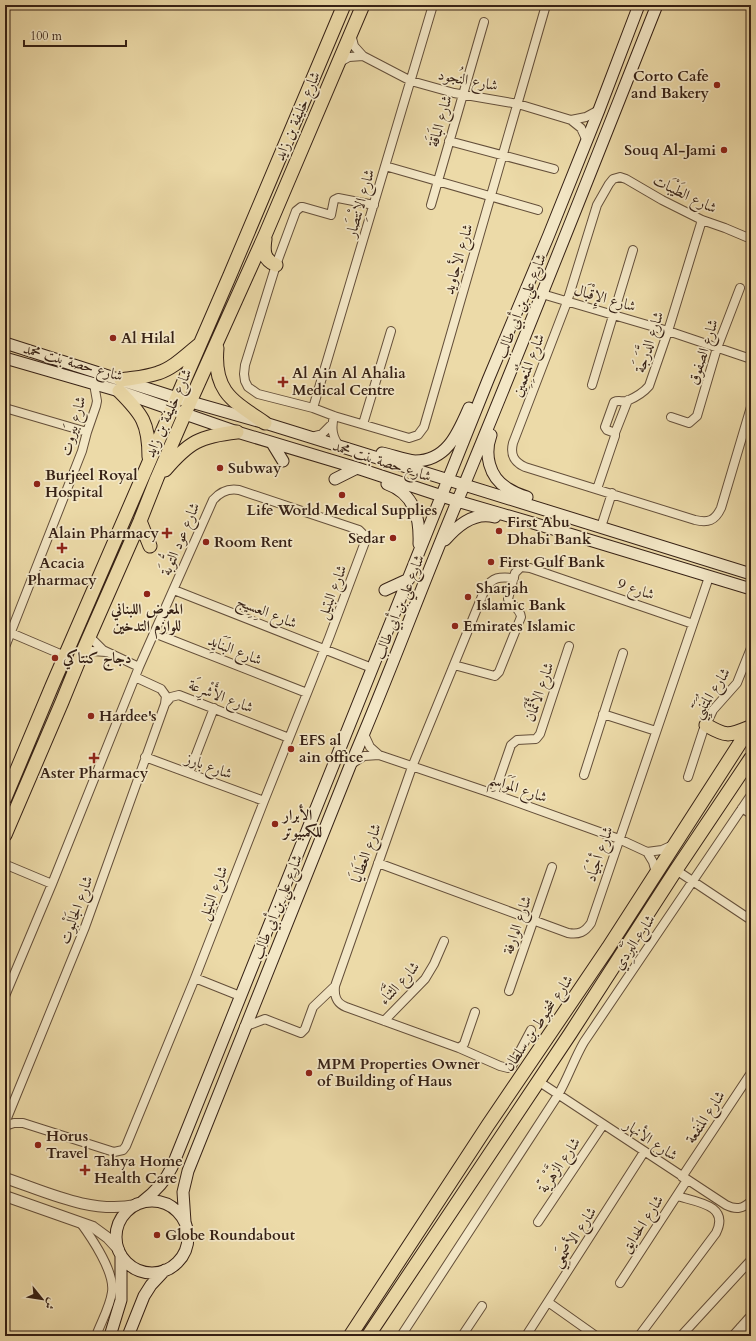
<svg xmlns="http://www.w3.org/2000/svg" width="756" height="1341" viewBox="0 0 756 1341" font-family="Cardo,Amiri,serif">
  <rect width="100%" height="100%" fill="#ecdaa8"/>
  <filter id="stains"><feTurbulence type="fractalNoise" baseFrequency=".005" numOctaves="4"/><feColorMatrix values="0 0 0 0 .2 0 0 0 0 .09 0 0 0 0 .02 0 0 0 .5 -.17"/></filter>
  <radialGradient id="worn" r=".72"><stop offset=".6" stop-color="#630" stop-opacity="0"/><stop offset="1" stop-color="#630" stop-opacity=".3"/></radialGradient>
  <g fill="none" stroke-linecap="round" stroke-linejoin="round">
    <g stroke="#644f3a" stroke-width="10">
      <path id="minor" d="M351,34L354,46L363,56L411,81L454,93L518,104L571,120L581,128L587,141
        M340,62L349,57L363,56
        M571,120L586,117L599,110
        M449,141L554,169
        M385,166L538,210
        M374,205L338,198L334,200L331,215L303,207H301L296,211L276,265L245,365L244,374L245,381L248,387L258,394L313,408L334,416L409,438L418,435L424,427L546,5
        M431,205L484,22
        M751,239L725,228L702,220L662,200L626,179L620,177L613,179L609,184L597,205L567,302L513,443C510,455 514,462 525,467L695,520C708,523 715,521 721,508L751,407
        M542,294L668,331L751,359
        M592,385L633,250
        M5,408L87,432
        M313,408L433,5
        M334,416C331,428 332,437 340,447
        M671,417L689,423L697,416L717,348L740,288
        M363,424L391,331
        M615,433L628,400
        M311,437L322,434L332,424
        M597,489L615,436V433L607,430L605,427L614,402C618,400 622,402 627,401C634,398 644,392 649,386L668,331L702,220
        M601,527L612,493
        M174,590L372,668
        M11,633L65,656
        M154,633L307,693
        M89,636L103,650L139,667
        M5,647L82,451L87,432L96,406L97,401L94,384
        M82,653L92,651L106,652
        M454,665L491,675L495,676L499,672L521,617C520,608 512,606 508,599L515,573L521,567L530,568L693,624
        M165,704L171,697L179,695L289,738
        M603,714L656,731
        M364,734L370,747L379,755
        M145,757L264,801
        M350,765L364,756L379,755L494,794L619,839L647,852L662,850L673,845
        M189,773L214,708
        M584,775L623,653
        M688,777L703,731L713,710L737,683L751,648
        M494,794L511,745L517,740L536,739L540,734L569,646
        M742,808L751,814
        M647,852L653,862L656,873
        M378,863L568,933C579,935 585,932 591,923L709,577
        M5,866H9L52,884
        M676,870L751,920
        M195,978L240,996
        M509,991L552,867
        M5,996L52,884L139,667L213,500C220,492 228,488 239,490L359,530L363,534L365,542L329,638L264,801L195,978L126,1146L123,1150L114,1152L23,1123H14L5,1126
        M475,1012L464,1044L459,1048L346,1007C336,1003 334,996 335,986L412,767L485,589C493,576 500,577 514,578
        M384,1021L425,979L434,964L444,941
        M244,1027L265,1019L301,1033L305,1029L313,1007L335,986
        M459,1048L500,1066L508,1068L512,1066L531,1030
        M538,1081L726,1205C736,1210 743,1209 751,1201
        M5,1123L85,927L165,704L166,696L161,689L135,677
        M682,1177L751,1073
        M80,1222C91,1237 115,1272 112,1292C110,1307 101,1322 96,1336
        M538,1222L603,1125
        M620,1283L687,1180
        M548,1302L596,1336
        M401,1336L558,1095C568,1078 574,1059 584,1042L751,795
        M462,1336L482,1306
        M526,1336L644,1152
        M639,1336L716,1233C730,1205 697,1202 677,1196
        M681,1336L751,1260"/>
    </g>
    <g stroke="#644f3a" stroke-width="12">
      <path id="tertiary" d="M5,1178C47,1192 90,1214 136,1205
        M5,1196L93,1227L108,1238L119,1250
        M741,1328L750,1336
        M734,1336L751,1317"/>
    </g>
    <g stroke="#362115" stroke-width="13">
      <path id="secondary" d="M5,343L177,398L265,423L751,574
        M5,358L119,391L237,432L357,468L457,501L543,526L751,589
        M491,435C484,454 489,477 507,488C513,492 520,495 527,497
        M272,443L283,461
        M382,453C392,455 404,460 415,461C447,461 458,433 469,408
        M335,479L357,468
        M387,484C415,494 420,518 419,544
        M445,540C457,526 475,511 495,517
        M385,590L409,579
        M116 1237a36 36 0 1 1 72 0a36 36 0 1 1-72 0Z
        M142,1202C155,1192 165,1182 172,1167L488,380L548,237L599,110L639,5
        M185,1222L183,1192L188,1171L350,766C388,679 420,590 457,502C526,337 591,171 657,5
        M110,1336L121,1300V1255
        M128,1336L144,1296L151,1285L165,1270"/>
    </g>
    <g stroke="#362115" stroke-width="15">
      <path id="primary" d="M265,239C263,252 264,260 276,265
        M217,348C213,392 233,401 265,423
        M121,380C133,378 147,377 158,373C174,368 187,354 200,344
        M119,391C142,414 149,423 149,457
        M165,470C189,442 200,436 237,432
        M140,521L150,546
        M706,725C727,737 728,736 750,727
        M5,798L52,686L230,275L344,5
        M5,835L62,702L82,653L140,521L157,478L190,402L266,233L363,5
        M350,1336L488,1125L608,948L751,726
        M368,1336L570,1034L676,870L751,758"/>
    </g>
    <use href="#minor" stroke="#f3e7c6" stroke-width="8"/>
    <use href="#tertiary" stroke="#f3e7c6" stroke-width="10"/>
    <use href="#secondary" stroke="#f3e7c6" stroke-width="11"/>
    <use href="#primary" stroke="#ecdaa8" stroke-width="13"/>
  </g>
  <g fill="#8f2418" stroke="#f3e7c6" stroke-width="1.5">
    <circle cx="717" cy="85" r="4"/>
    <circle cx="724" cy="150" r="4"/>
    <circle cx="113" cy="338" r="4"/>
    <path d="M281 376h4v4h4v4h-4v4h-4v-4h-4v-4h4z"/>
    <circle cx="220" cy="468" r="4"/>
    <circle cx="37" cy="484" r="4"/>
    <circle cx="342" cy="495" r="4"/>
    <circle cx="499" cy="531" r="4"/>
    <path d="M165 527h4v4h4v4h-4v4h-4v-4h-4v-4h4z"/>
    <circle cx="393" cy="538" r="4"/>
    <circle cx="206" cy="542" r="4"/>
    <path d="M60 542h4v4h4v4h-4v4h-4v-4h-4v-4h4z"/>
    <circle cx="491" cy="562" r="4"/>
    <circle cx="147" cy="594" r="4"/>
    <circle cx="468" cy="597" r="4"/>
    <circle cx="455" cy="626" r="4"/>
    <circle cx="55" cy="658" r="4"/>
    <circle cx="91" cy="716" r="4"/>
    <circle cx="291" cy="749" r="4"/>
    <path d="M92 752h4v4h4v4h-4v4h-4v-4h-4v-4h4z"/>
    <circle cx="275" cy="824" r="4"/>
    <circle cx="309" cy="1073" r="4"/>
    <circle cx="38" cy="1145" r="4"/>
    <path d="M83 1164h4v4h4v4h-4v4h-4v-4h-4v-4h4z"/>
    <circle cx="157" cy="1235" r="4"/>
  </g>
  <g text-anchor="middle" stroke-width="3.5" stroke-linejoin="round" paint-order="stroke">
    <g font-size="15" font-weight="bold" fill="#362115" stroke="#f3e7c6" text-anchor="start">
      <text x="709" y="81" text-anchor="end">Corto Cafe<tspan x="709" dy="17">and Bakery</tspan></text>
      <text x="716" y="155" text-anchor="end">Souq Al-Jami</text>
      <text x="121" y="343">Al Hilal</text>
      <text x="292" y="378">Al Ain Al Ahalia<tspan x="292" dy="17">Medical Centre</tspan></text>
      <text x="228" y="473">Subway</text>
      <text x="45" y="480">Burjeel Royal<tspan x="45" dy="17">Hospital</tspan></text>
      <text x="342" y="515" text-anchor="middle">Life World Medical Supplies</text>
      <text x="507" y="527">First Abu<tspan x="507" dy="17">Dhabi Bank</tspan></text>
      <text x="159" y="538" text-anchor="end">Alain Pharmacy</text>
      <text x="385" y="543" text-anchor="end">Sedar</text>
      <text x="214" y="547">Room Rent</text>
      <text x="499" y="567">First Gulf Bank</text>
      <text x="62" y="568" text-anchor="middle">Acacia<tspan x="62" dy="17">Pharmacy</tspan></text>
      <text x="476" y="593">Sharjah<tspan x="476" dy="17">Islamic Bank</tspan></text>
      <text x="147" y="614" text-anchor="middle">المعرض اللبناني<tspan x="147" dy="17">للوازم التدخين</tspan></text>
      <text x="463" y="631">Emirates Islamic</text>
      <text x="63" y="663">دجاج كنتاكي</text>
      <text x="99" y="721">Hardee's</text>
      <text x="299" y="745">EFS al<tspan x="299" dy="17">ain office</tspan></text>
      <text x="94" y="778" text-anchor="middle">Aster Pharmacy</text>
      <text x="283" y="820">الأبرار<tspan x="283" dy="17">للكمبيوتر</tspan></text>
      <text x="317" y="1069">MPM Properties Owner<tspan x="317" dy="17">of Building of Haus</tspan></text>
      <text x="46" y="1141">Horus<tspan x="46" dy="17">Travel</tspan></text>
      <text x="94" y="1166">Tahya Home<tspan x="94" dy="17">Health Care</tspan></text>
      <text x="165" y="1240">Globe Roundabout</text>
    </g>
    <g font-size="15" fill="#362115" stroke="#f3e7c6">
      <text transform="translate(468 80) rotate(11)" y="5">شارع النُجود</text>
      <text transform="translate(297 116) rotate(-67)" y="5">شارع خليفة بن زايد</text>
      <text transform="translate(440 121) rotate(-74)" y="5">شارع البَاقَة</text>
      <text transform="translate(685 194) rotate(26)" y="5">شارع الطَيْبَات</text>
      <text transform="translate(360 203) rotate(-74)" y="5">شارع الانْتِصَار</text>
      <text transform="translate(458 259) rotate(-74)" y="5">شارع الأجاويد</text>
      <text transform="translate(605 298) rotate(16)" y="5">شارع الإِقْبَال</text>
      <text transform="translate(521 306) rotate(-68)" y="5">شارع علي بن أبي طالب</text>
      <text transform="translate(649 342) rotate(-72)" y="5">شارع الدَّرَجَة</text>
      <text transform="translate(703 352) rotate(-72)" y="5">شارع الصفوق</text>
      <text transform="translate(73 362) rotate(16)" y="5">شارع حصة بنت محمد</text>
      <text transform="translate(528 365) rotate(-69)" y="5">شارع المُنْعِمِين</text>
      <text transform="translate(168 413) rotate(-66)" y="5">شارع خليفة بن زايد</text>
      <text transform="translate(73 426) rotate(-75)" y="5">شارع بَيروت</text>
      <text transform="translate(382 461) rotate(18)" y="5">شارع حصة بنت محمد</text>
      <text transform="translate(180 539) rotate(-67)" y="5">شارع عود التُّوبَة</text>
      <text transform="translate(636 589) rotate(19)" y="5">شارع 9</text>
      <text transform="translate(332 592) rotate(-69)" y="5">شارع البتيل</text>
      <text transform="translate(399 607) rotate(-68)" y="5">شارع علي بن أبي طالب</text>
      <text transform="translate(267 612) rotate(22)" y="5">شارع العِسِيج</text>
      <text transform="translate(235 650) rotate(22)" y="5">شارع البَنَايِد</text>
      <text transform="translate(539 692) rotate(-71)" y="5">شارع الأَثْمَان</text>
      <text transform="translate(711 693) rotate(-57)" y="5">شارع المُتَنَبِّي</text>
      <text transform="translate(221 696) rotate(21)" y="5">شارع الأَشْرِعَة</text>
      <text transform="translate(209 766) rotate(20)" y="5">شارع بارز</text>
      <text transform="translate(518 788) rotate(19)" y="5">شارع المَوَاسِم</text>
      <text transform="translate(366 853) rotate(-70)" y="5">شارع العَطَايَا</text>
      <text transform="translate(599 854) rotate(-71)" y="5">شارع أجْيَاد</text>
      <text transform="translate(213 893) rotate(-69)" y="5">شارع البتيل</text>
      <text transform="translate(277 907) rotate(-68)" y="5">شارع علي بن أبي طالب</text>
      <text transform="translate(76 910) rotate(-70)" y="5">شارع الجَالْبوت</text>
      <text transform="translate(517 925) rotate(-71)" y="5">شارع الوارفة</text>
      <text transform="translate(634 942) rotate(-56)" y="5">شارع البَرْدِي</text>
      <text transform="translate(399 983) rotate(-48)" y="5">شارع الثَّنَاء</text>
      <text transform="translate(538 1023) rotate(-56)" y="5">شارع شخبوط بن سلطان</text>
      <text transform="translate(705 1117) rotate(-57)" y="5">شارع المَنفعة</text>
      <text transform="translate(651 1140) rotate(34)" y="5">شارع الأنهار</text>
      <text transform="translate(559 1165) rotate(-56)" y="5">شارع الزَّهْريّة</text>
      <text transform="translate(642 1224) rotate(-57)" y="5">شارع الحدايق</text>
      <text transform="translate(574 1237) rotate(-57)" y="5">شارع الأصمَعِي</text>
    </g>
  </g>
  <rect width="756" height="1341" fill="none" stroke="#ecdaa8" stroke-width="20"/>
  <rect x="6" y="6" width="744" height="1329" fill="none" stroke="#362115" stroke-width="2"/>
  <rect x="10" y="10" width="736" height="1321" fill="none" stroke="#362115"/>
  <g transform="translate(42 1299) rotate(120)" stroke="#f3e7c6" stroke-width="3" paint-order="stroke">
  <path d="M0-3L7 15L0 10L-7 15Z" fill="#362115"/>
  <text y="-6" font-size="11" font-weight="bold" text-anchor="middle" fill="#362115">ش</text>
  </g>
  <path d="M24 40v6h102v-6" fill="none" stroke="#362115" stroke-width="2"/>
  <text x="30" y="40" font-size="12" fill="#362115" stroke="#f3e7c6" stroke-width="3" paint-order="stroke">100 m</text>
  <rect width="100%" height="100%" filter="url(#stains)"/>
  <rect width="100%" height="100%" fill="url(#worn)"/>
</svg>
